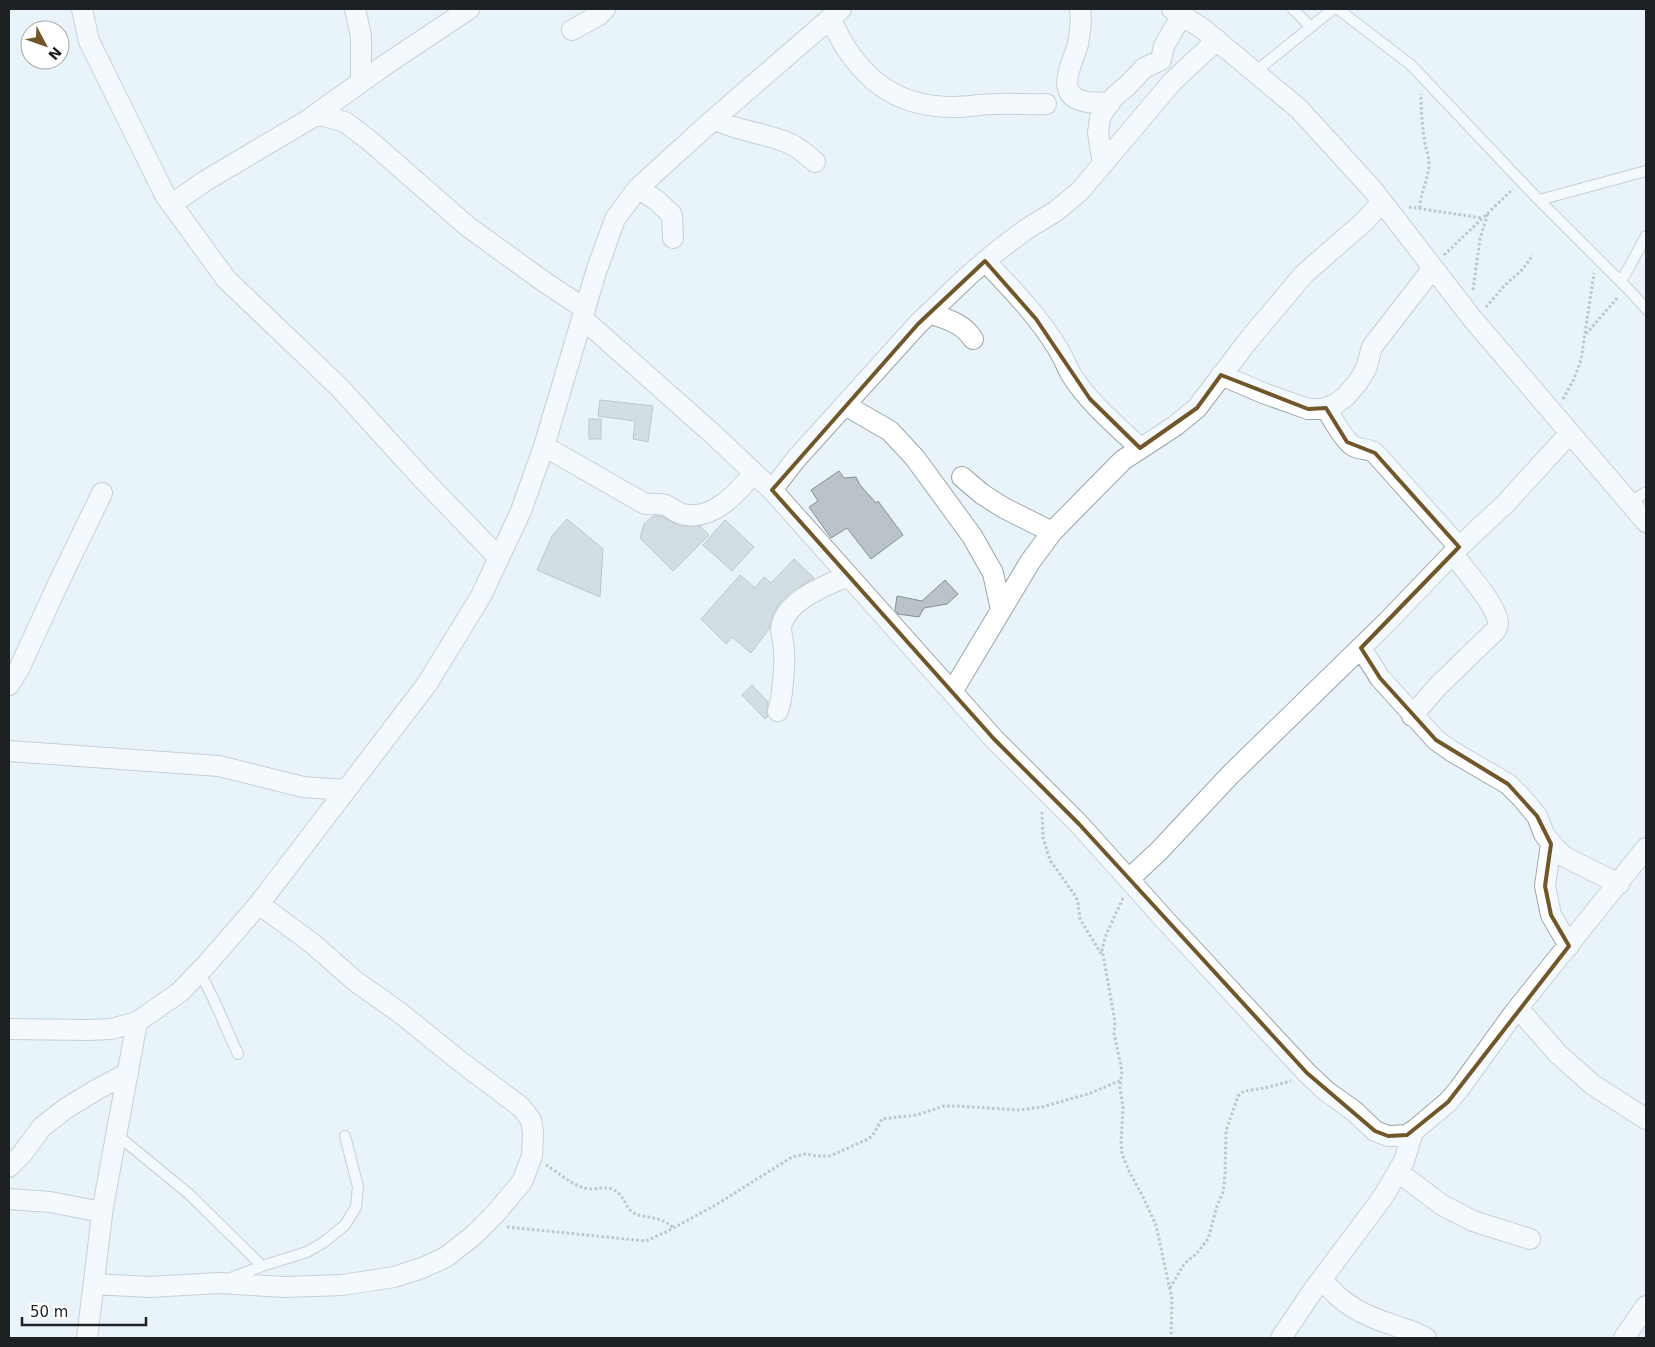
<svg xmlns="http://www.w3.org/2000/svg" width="1655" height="1347" viewBox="0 0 1655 1347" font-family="'DejaVu Sans',sans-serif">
  <rect width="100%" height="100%" fill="#e9f4fa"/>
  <path fill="#b9c3c9" stroke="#859095" d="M600,400L653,406L648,442L633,439L635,421L598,416Z
    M589,419H601V439H589Z
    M839,471L844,478L856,477L860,485L876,503L878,501L903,535L871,559L847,528L831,538L809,507L818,501L811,490Z
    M653,516H661L680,526H700L709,535L673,571L640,538L644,524Z
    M567,519L603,549L600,597L537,570L552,536Z
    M725,520L754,547L732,571L703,545Z
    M794,559L814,578L791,592L780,603L773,614L769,629L751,653L732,637L726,644L701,619L740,575L755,588L764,577L771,583Z
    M945,580L958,594L947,604L924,608L919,617L898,614L895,610L897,596L922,601Z
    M752,685L768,702L767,708L768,716L765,719L742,695Z"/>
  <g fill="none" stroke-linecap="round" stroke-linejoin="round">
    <g stroke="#9ba5ab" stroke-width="12">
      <path id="lane" d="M1293,9L1311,27
        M1338,9L1411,65L1536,197L1632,293L1646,309
        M1255,72L1333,9
        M1539,200L1646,171
        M1621,282L1646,236
        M1629,503L1646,492
        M199,972C215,998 225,1027 238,1054
        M117,1135L189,1194L262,1266
        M228,1279L262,1266L307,1252L324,1242L345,1225L356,1207L358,1187L345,1136"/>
    </g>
    <g stroke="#9ba5ab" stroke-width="22">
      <path id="street" d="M82,9L89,41L165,195L226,279L340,388L420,476L499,558
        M355,9L361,36V82
        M1080,9C1082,20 1080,32 1078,44C1073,63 1052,96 1087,102C1094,103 1102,102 1110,103
        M1172,9L1203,29L1299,109L1373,190L1471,317L1646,522
        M830,18C836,29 841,41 848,51C875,90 907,107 954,107C968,107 982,104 996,104C1013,103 1029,105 1046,104
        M572,30L599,15L605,9
        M316,114L345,122L370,141L467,226L543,281L585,309
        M714,119C739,132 761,132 786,142C797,146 806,154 815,162
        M1103,164L1098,133L1100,118L1105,109L1115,96L1127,86L1144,68L1161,60L1164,46L1182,15
        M638,188L656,200L672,215L673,238
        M172,204L205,181L308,120L382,67L469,9
        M985,261C1011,288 1039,317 1058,349C1064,358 1067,368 1072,376C1090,404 1117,426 1140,448
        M929,313C946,319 963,323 973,339
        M582,318L714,435L772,490L994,739L1079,824L1166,921L1307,1073L1326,1091L1354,1111L1375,1131L1388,1136H1392L1407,1135L1416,1129L1448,1102L1459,1089L1514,1013L1646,848
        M1221,375L1263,393L1308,409H1322L1334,405L1346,396L1358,382L1366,369L1372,347L1433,268
        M845,405L890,431L915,458L972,536L993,573L1001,610
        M1326,408C1331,417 1345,441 1353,446C1360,450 1368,448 1375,453L1459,547
        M544,446L645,504C651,504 659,503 665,505C671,507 676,512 682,514C712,522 737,493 754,473
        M962,477L982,494L1004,508L1052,532
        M772,490L796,459L918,324L968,276L996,252L1025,230L1056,211L1080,191L1173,81L1217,40
        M1361,648L1380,678L1436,740L1453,752L1508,784L1522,798L1537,816L1544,834L1555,848L1565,857L1619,884
        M9,685L19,669L58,584L102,493
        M952,692L1030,562L1052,532L1123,460L1175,426L1197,408L1247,342L1304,274L1365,221L1382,202
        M778,711C782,699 782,693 783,681C784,671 785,661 784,651C784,643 781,635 781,628C785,601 826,585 848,576
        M1412,716L1438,686L1496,630C1497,628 1498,623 1498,622C1496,604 1464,569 1453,554
        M9,751L219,766L303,787L346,790
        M1551,844L1545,886L1551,915L1569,946
        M1129,879L1159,851L1230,775L1387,622L1459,547L1506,503L1570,433
        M1518,1008L1558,1054L1593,1085L1646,1119
        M9,1029L88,1030L111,1029L137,1022L180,992L206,965L259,904L427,684L481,596L521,511L544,446L596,272L615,219L638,188L714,119L841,9
        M9,1167L22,1154L42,1127L65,1109L96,1090L128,1073
        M1398,1172L1442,1205L1473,1221L1530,1239
        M9,1199L50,1202L102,1212
        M1322,1279C1342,1305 1363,1315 1393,1325C1404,1329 1416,1332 1426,1338
        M94,1284L150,1287L218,1283L285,1287L342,1285L394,1277L422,1268L446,1257L474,1235L495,1214L522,1182L532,1156L533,1132L531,1120L521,1107L461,1062L399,1012L355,981L313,944L259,904
        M87,1338L103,1207L137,1022
        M1281,1338L1312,1292L1383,1197L1404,1161L1413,1132
        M1624,1338L1646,1306"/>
    </g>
    <path stroke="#868e92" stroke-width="3" stroke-dasharray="2.5 2.5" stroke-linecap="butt" d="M1409,207L1482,218
      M1420,208C1420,192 1429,179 1429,163C1429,156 1426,150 1425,144C1422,127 1421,110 1421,94
      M1444,255L1513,189
      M1473,290L1480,239L1488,213
      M1486,307L1504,286L1523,269L1533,255
      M1586,334L1618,297
      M1563,399L1574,379L1581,360L1594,273
      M1042,812L1043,838L1050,860L1076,897L1078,903L1080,919L1102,955
      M1123,898L1106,935L1102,949L1115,1022L1114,1033L1122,1071L1120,1088L1123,1107L1121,1143L1122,1154L1129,1171L1143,1197L1156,1225L1172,1299L1171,1338
      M546,1165C560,1173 574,1188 591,1189C599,1189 607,1186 614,1190C623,1194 624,1204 631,1211C638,1217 648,1216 657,1219C663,1220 669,1224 674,1228
      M507,1227L646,1241L668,1231L719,1203L792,1157L805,1154L818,1156H830L868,1139L873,1135L882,1119L917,1115L944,1106H957L1019,1110L1042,1107L1091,1093L1121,1080
      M1170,1288L1184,1264L1197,1253L1208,1239L1217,1206L1223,1192L1225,1176L1226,1131L1238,1096L1244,1091L1265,1088L1291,1081"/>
    <use href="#lane" stroke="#fff" stroke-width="10"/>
    <use href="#street" stroke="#fff" stroke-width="20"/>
  </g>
  <path d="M0 0H1655V1347H0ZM985,261L1036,319L1090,399L1140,448L1197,408L1221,375L1308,409L1326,408L1347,442L1375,453L1459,547L1361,648L1380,678L1436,740L1508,784L1537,816L1551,844L1545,886L1551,915L1569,946L1448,1102L1407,1135L1388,1136L1375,1131L1307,1073L1079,824L994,739L772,490L918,324Z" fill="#e9f4fa" fill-opacity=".55" fill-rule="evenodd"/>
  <path fill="none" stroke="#715629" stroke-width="4" stroke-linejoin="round" d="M985,261L1036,319L1090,399L1140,448L1197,408L1221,375L1308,409L1326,408L1347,442L1375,453L1459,547L1361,648L1380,678L1436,740L1508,784L1537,816L1551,844L1545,886L1551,915L1569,946L1448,1102L1407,1135L1388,1136L1375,1131L1307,1073L1079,824L994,739L772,490L918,324Z"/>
  <rect width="1655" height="1347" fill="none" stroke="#1d2123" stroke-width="20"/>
  <g transform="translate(45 45) rotate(131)"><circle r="24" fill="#ffffff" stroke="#a5a6a7"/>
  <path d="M0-4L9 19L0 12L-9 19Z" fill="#715629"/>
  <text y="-8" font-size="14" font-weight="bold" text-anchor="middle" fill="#1d2123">N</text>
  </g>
  <path d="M22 1317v8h124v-8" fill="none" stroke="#1d2123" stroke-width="2.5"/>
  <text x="30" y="1317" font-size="15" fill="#1d2123" stroke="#ffffff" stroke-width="4" paint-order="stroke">50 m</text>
</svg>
